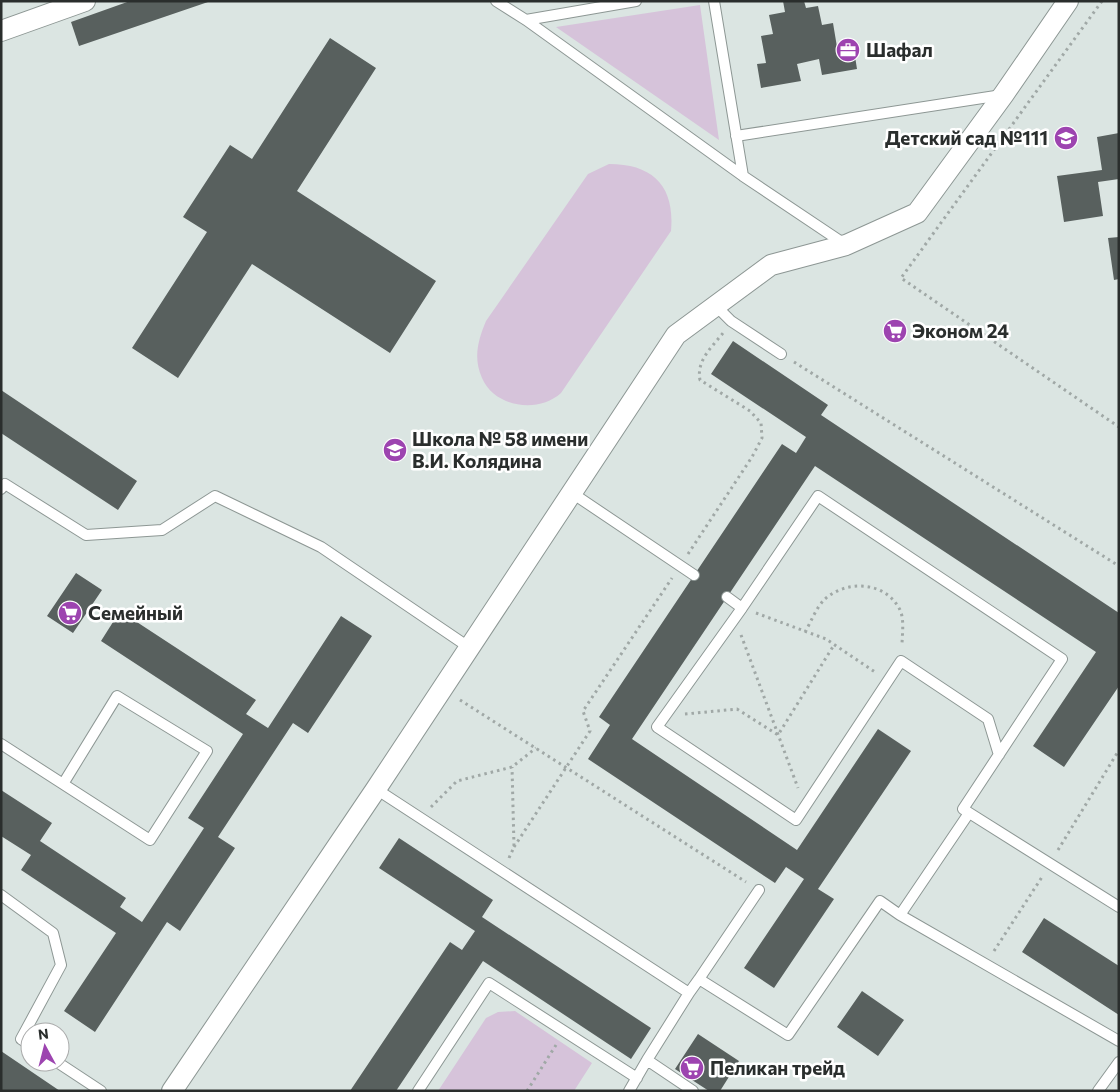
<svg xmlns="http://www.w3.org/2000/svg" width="1120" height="1092" viewBox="0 0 1120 1092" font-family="Commissioner,sans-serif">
  <rect width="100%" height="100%" fill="#dbe5e2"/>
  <path fill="#d6c3da" d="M700,5L719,140L556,27Z
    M609,164C654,164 675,187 671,231L561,393C538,414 494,407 482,378C473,358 478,340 486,321L588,174Z
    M515,1011L592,1063L574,1091H438L486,1018L498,1012Z"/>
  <path fill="#58605e" d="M130,1H208V2L79,46L71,22Z
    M783,1H804L806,8L818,6L822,25L833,23L837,47L853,44L857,69L822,75L819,59L797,64L801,81L761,88L757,64L766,63L761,36L773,34L769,15L785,12Z
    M330,38L376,68L297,191L436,281L390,353L252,264L178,378L132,348L207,232L183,217L230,145L252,159Z
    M1119,133V179L1098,182L1103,216L1064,222L1057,176L1102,170L1097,137Z
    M1119,237V279L1114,280L1108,238Z
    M733,341L828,405L821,415L1119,613V686L1064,767L1033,746L1096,652L815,466L632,739L797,850L878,729L911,751L818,889L834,899L774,988L744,968L804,879L786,867L775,883L588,759L610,725L599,717L782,444L796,453L806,437L711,374Z
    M1,390L137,481L118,510L1,433Z
    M76,573L102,590L73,633L47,616Z
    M120,611L256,700L246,714L268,728L341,616L372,636L308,733L293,723L218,837L235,848L180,931L167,922L95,1032L64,1011L116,933L21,870L31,855L1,836V790L52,823L40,841L126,898L120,907L142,922L204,828L188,818L243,734L101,641Z
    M399,838L493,900L482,917L651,1028L631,1059L483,961L396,1091H350L450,942L462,950L475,931L379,868Z
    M1044,918L1119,966V1015L1022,952Z
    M862,991L904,1020L878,1056L837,1027Z
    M698,1034L739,1061L720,1091H709L675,1069Z
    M1,1051L60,1091H1Z"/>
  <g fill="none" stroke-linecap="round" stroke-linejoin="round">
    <g stroke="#8d9794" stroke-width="12">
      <path id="service" d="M496,1L526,20L743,176L846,245
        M714,1L743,176
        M526,20L636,1
        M736,136L1002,95
        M716,306L731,321L781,354
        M1,489L5,484L86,535L162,530L215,496L321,547L470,648
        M572,493L694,575
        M727,597L742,608L818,496L1062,659L963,809L1119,907
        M742,608L657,727L796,820L901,661L988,719L999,755
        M1,744L150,840L207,751L117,696L63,784
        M376,789L689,993L647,1060L693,1091
        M1,895L53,933L61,965L21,1039L30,1045
        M900,915L1119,1041
        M699,979L759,890
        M689,993L699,979L788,1035L880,901L900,915L969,813
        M57,1062L101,1091
        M418,1091L489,983L637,1078
        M629,1091L647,1060
        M1098,1091L1119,1062"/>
    </g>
    <g stroke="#8d9794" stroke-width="22">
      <path id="minor" d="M1,31L85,1
        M172,1091L376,789L676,335L771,265L846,245L917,213L1004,94L1068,1"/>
    </g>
    <path stroke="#a0a8a6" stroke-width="3" stroke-dasharray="2.5 4" stroke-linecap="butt" d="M1102,1L901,278L1119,427
      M794,362L1119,566
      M688,554L752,457L762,438L761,423L750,411L700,380C696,361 712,347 723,333
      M756,613L826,639L875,672
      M805,632C811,622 817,606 825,599C846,580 884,581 899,608C905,618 902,634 902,646
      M741,635L798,788
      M460,700L746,882
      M685,714L737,709L778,735L834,645
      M431,807L457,781L512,767L536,748
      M514,847L590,731L583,711L672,578
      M1058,850L1119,750
      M509,858L514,847L512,767
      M994,951L1042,877
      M527,1091L556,1045"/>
    <use href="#service" stroke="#fff" stroke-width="10"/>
    <use href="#minor" stroke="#fff" stroke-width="20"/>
  </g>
  <defs>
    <g id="office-disc" transform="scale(1.25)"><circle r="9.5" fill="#9d44b0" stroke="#fff"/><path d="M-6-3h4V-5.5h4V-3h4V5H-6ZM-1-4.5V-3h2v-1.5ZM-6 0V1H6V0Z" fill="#fff"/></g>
    <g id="school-disc" transform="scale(1.25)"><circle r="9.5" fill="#9d44b0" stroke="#fff"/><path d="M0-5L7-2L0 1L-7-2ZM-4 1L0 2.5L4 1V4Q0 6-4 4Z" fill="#fff"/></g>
    <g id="supermarket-disc" transform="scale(1.25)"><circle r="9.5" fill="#9d44b0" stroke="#fff"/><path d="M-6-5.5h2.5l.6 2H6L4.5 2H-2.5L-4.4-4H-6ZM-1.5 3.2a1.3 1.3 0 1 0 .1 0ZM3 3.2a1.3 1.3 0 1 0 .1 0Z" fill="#fff"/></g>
  </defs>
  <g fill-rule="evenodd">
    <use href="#office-disc" x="848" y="50"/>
    <use href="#school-disc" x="1066" y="138"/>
    <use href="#supermarket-disc" x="895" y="331"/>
    <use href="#school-disc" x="395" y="450"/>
    <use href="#supermarket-disc" x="70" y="613"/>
    <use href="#supermarket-disc" x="692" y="1068"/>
  </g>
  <g text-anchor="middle" stroke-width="5" stroke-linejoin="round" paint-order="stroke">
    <g font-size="19" font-weight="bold" fill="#2a2e2d" stroke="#fff" text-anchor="start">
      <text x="866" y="57">Шафал</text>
      <text x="1048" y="145" text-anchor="end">Детский сад №111</text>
      <text x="912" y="338">Эконом 24</text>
      <text x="412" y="446">Школа № 58 имени<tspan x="412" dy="22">В.И. Колядина</tspan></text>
      <text x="88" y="620">Семейный</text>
      <text x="710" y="1075">Пеликан трейд</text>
    </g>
  </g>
  <rect width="1120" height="1092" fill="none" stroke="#2a2e2d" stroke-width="5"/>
  <g transform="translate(45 1047) rotate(353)"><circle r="24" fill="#ffffff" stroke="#aaabab"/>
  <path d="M0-4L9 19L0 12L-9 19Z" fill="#9d44b0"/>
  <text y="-8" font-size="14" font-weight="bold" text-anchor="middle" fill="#2a2e2d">N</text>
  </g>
</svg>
